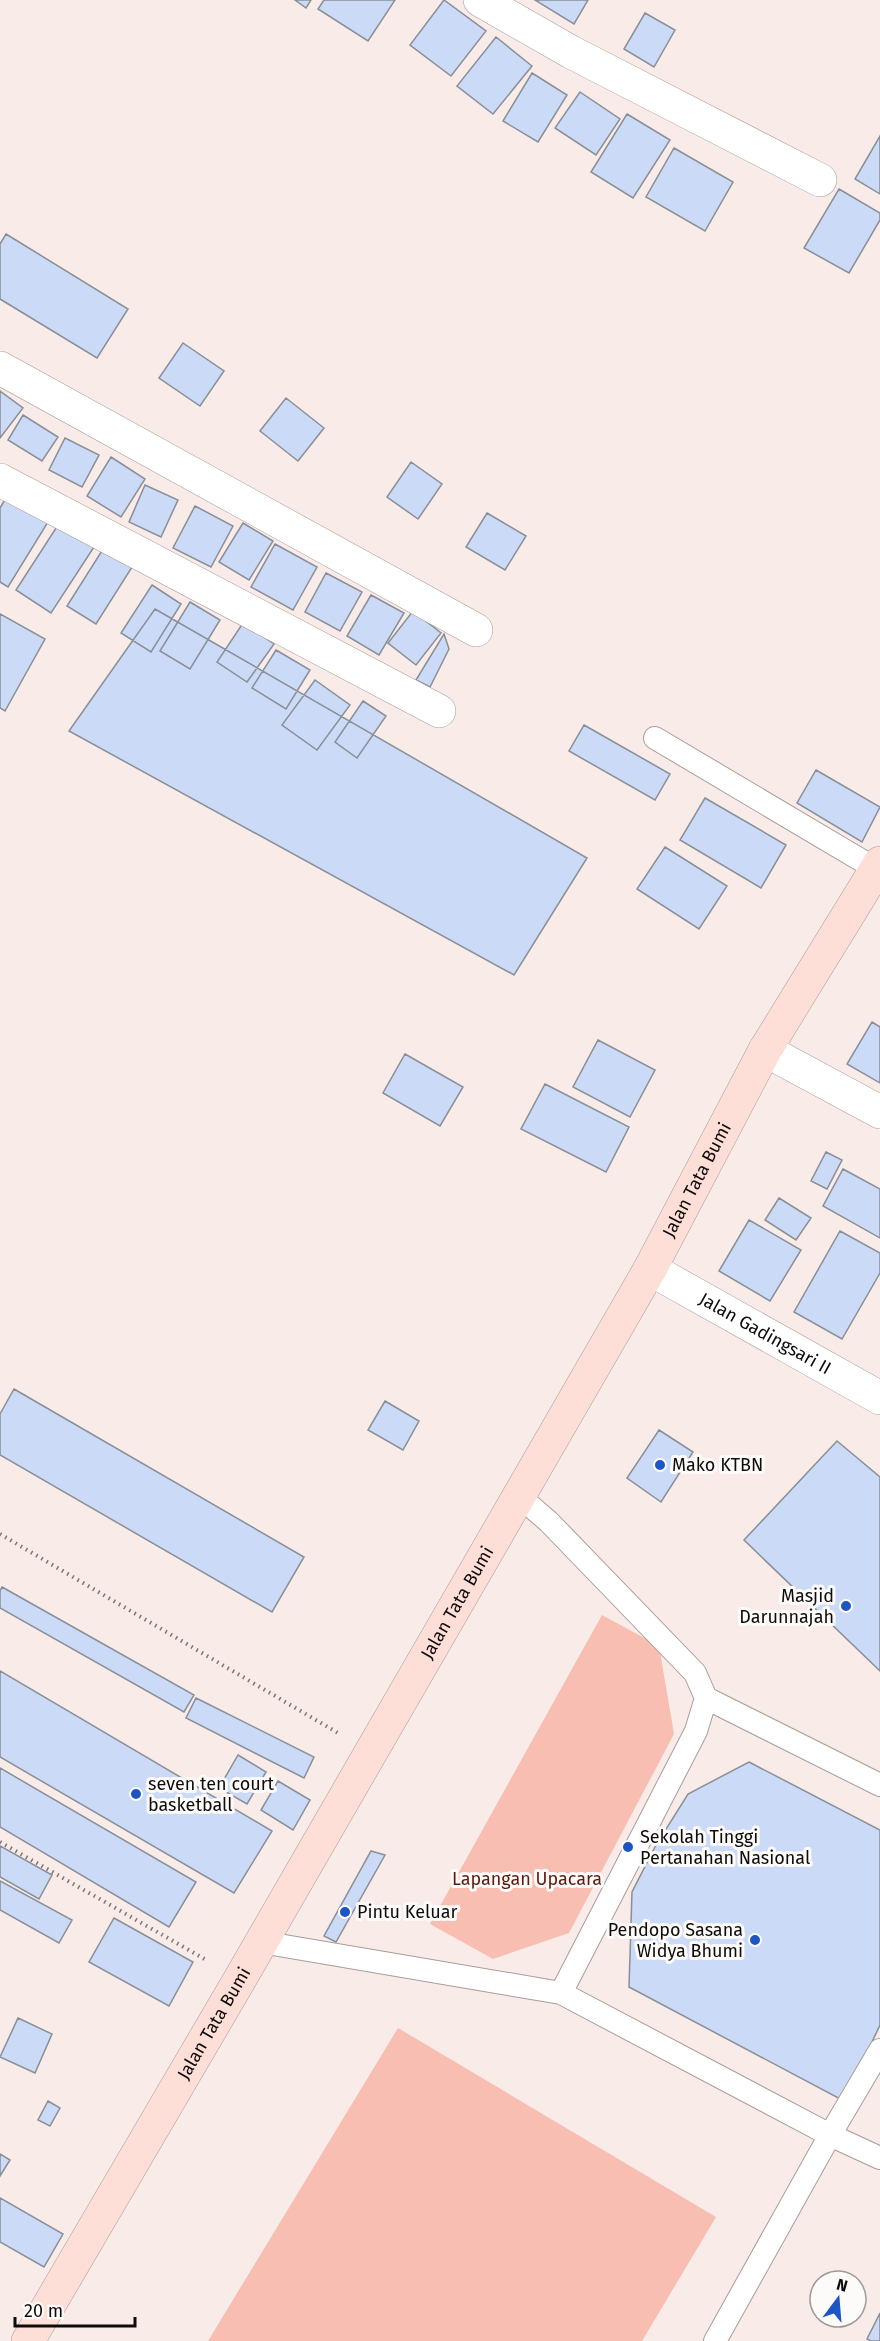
<svg xmlns="http://www.w3.org/2000/svg" width="880" height="2341" viewBox="0 0 880 2341" font-family="'Fira Sans',sans-serif">
  <rect width="100%" height="100%" fill="#f8ebe8"/>
  <path fill="#f8beb2" d="M602,1615L659,1646L674,1734L569,1933L493,1959L430,1924Z
    M398,2028L716,2217L642,2341H208Z"/>
  <path fill="#cbdbf7" stroke="#898e97" stroke-width="1.5" d="M295,0H311L306,8Z
    M324,0H395L368,41L318,9Z
    M444,0L486,31L451,76L410,45Z
    M535,0H588L574,24Z
    M645,13L675,30L654,67L624,49Z
    M496,37L532,66L493,114L457,86Z
    M532,73L567,95L538,142L503,121Z
    M580,92L620,119L596,155L555,128Z
    M627,114L670,140L633,198L591,172Z
    M880,136V194L855,179Z
    M674,148L733,182L705,231L646,197Z
    M839,189L880,213V220L849,273L804,248Z
    M6,234L128,309L97,358L0,299V244Z
    M183,343L224,371L200,406L159,378Z
    M0,391L23,408L0,438Z
    M286,398L324,428L298,461L260,431Z
    M23,415L58,437L42,461L8,440Z
    M65,438L99,455L82,487L49,470Z
    M111,457L145,479L121,517L87,496Z
    M411,462L442,484L418,519L387,497Z
    M145,485L178,500L161,537L129,522Z
    M7,496L48,522L8,587L0,582V508Z
    M195,506L233,526L211,567L173,548Z
    M487,513L526,536L505,570L466,547Z
    M243,523L273,541L249,580L219,562Z
    M58,525L94,547L51,613L16,590Z
    M275,544L317,567L293,610L251,587Z
    M105,546L134,564L96,624L67,606Z
    M326,573L362,592L340,631L305,612Z
    M152,585L181,604L151,652L121,633Z
    M371,595L404,613L379,655L347,636Z
    M190,602L220,620L190,669L160,651Z
    M155,609L587,858L514,975L69,731Z
    M413,611L441,633L416,665L388,643Z
    M0,614L45,639L5,711L0,708Z
    M243,623L274,644L247,682L217,662Z
    M444,634L449,649L430,687L416,680Z
    M276,650L310,670L286,709L252,688Z
    M315,680L350,705L317,750L282,725Z
    M363,701L386,716L357,758L335,742Z
    M584,725L670,774L655,800L569,751Z
    M816,770L880,807L862,842L797,803Z
    M705,798L786,845L761,888L680,840Z
    M665,847L727,886L699,929L637,889Z
    M872,1022L880,1027V1083L847,1064Z
    M598,1040L655,1070L630,1117L573,1087Z
    M405,1054L463,1087L440,1126L383,1093Z
    M545,1084L629,1127L606,1172L521,1129Z
    M826,1152L842,1160L827,1189L811,1181Z
    M843,1169L880,1189V1238L823,1206Z
    M779,1198L811,1218L796,1240L765,1220Z
    M749,1220L801,1250L770,1301L719,1271Z
    M840,1231L880,1253V1273L842,1339L794,1312Z
    M14,1389L304,1557L272,1612L0,1455V1414Z
    M385,1401L419,1421L403,1450L368,1430Z
    M659,1430L693,1452L661,1502L627,1478Z
    M837,1441L880,1477V1671L744,1540Z
    M2,1587L194,1695L184,1712L0,1608V1591Z
    M0,1671L272,1831L234,1893L0,1757Z
    M196,1698L314,1757L304,1778L186,1718Z
    M238,1755L266,1772L247,1804L219,1788Z
    M749,1762L880,1830V2025L844,2101L629,1987L632,1892L656,1845L688,1794Z
    M0,1768L196,1882L169,1927L0,1827Z
    M278,1781L310,1800L293,1830L261,1810Z
    M0,1846L52,1875L39,1899L0,1877Z
    M371,1851L385,1855L336,1942L324,1936Z
    M0,1881L72,1920L59,1943L0,1910Z
    M114,1918L193,1962L169,2006L89,1962Z
    M18,2018L52,2034L35,2073L0,2057Z
    M48,2101L60,2108L50,2126L38,2120Z
    M0,2154L10,2160L0,2176Z
    M0,2198L63,2234L44,2267L0,2242Z
    M880,2313V2341H871L867,2339Z"/>
  <g fill="none" stroke-linecap="round" stroke-linejoin="round">
    <g stroke="#a99c9a" stroke-width="24">
      <path id="lane" d="M655,738L876,869
        M706,1698L880,1785
        M261,1942L561,1993L696,1731L706,1698L695,1673L549,1522L519,1496
        M561,1993L830,2135L880,2050
        M715,2341L830,2135L880,2158"/>
    </g>
    <g stroke="#a99c9a" stroke-width="34">
      <g id="street">
        <path d="M480,0L571,52L820,180"/>
        <path d="M0,368L476,630"/>
        <path d="M0,480L439,711"/>
        <path d="M765,1050L880,1112"/>
        <path id="s1" d="M650,1269L880,1398"/>
      </g>
    </g>
    <g stroke="#a99c9a" stroke-width="34">
      <g id="secondary">
        <path id="s2" d="M28,2341L240,1979L650,1269L765,1050L880,863"/>
      </g>
    </g>
    <path stroke="#7e7674" stroke-width="4" stroke-dasharray="1.5 4.5" stroke-linecap="butt" d="M0,1534L338,1733
      M0,1842L208,1961"/>
    <use href="#lane" stroke="#fff" stroke-width="22"/>
    <use href="#street" stroke="#fff" stroke-width="33"/>
    <use href="#secondary" stroke="#fedfd8" stroke-width="33"/>
  </g>
  <g fill="#1d56c2" stroke="#fdfbfa" stroke-width="2">
    <circle cx="660" cy="1465" r="6"/>
    <circle cx="846" cy="1606" r="6"/>
    <circle cx="136" cy="1794" r="6"/>
    <circle cx="628" cy="1847" r="6"/>
    <circle cx="345" cy="1912" r="6"/>
    <circle cx="755" cy="1940" r="6"/>
  </g>
  <g text-anchor="middle" stroke-width="6" stroke-linejoin="round" paint-order="stroke">
    <g font-size="18" fill="#0f0b0a" stroke="#fdfbfa">
      <text dy="6" stroke="none"><textPath href="#s2" startOffset="1340">Jalan Tata Bumi</textPath></text>
      <text dy="6" stroke="none"><textPath href="#s1" startOffset="132">Jalan Gadingsari II</textPath></text>
      <text dy="6" stroke="none"><textPath href="#s2" startOffset="854">Jalan Tata Bumi</textPath></text>
      <text dy="6" stroke="none"><textPath href="#s2" startOffset="368">Jalan Tata Bumi</textPath></text>
    </g>
    <g font-size="18" fill="#0f0b0a" stroke="#fdfbfa" text-anchor="start">
      <text x="672" y="1471">Mako KTBN</text>
      <text x="834" y="1602" text-anchor="end">Masjid<tspan x="834" dy="21">Darunnajah</tspan></text>
      <text x="148" y="1790">seven ten court<tspan x="148" dy="21">basketball</tspan></text>
      <text x="640" y="1843">Sekolah Tinggi<tspan x="640" dy="21">Pertanahan Nasional</tspan></text>
      <text x="357" y="1918">Pintu Keluar</text>
      <text x="743" y="1936" text-anchor="end">Pendopo Sasana<tspan x="743" dy="21">Widya Bhumi</tspan></text>
    </g>
    <g font-size="18" fill="#5d1b0f" stroke="#fdfbfa">
      <text x="527" y="1885">Lapangan Upacara</text>
    </g>
  </g>
  <g transform="translate(838 2299) rotate(16)"><circle r="28" fill="#fdfbfa" stroke="#9e9b9a" stroke-width="1.5"/>
  <path d="M0-4.5L10 22L0 15L-10 22Z" fill="#1d56c2"/>
  <text y="-9" font-size="16" font-weight="bold" text-anchor="middle" fill="#0f0b0a">N</text>
  </g>
  <path d="M15 2317v9h120v-9" fill="none" stroke="#0f0b0a" stroke-width="3"/>
  <text x="24" y="2317" font-size="18" fill="#0f0b0a" stroke="#fdfbfa" stroke-width="4.5" paint-order="stroke">20 m</text>
</svg>
